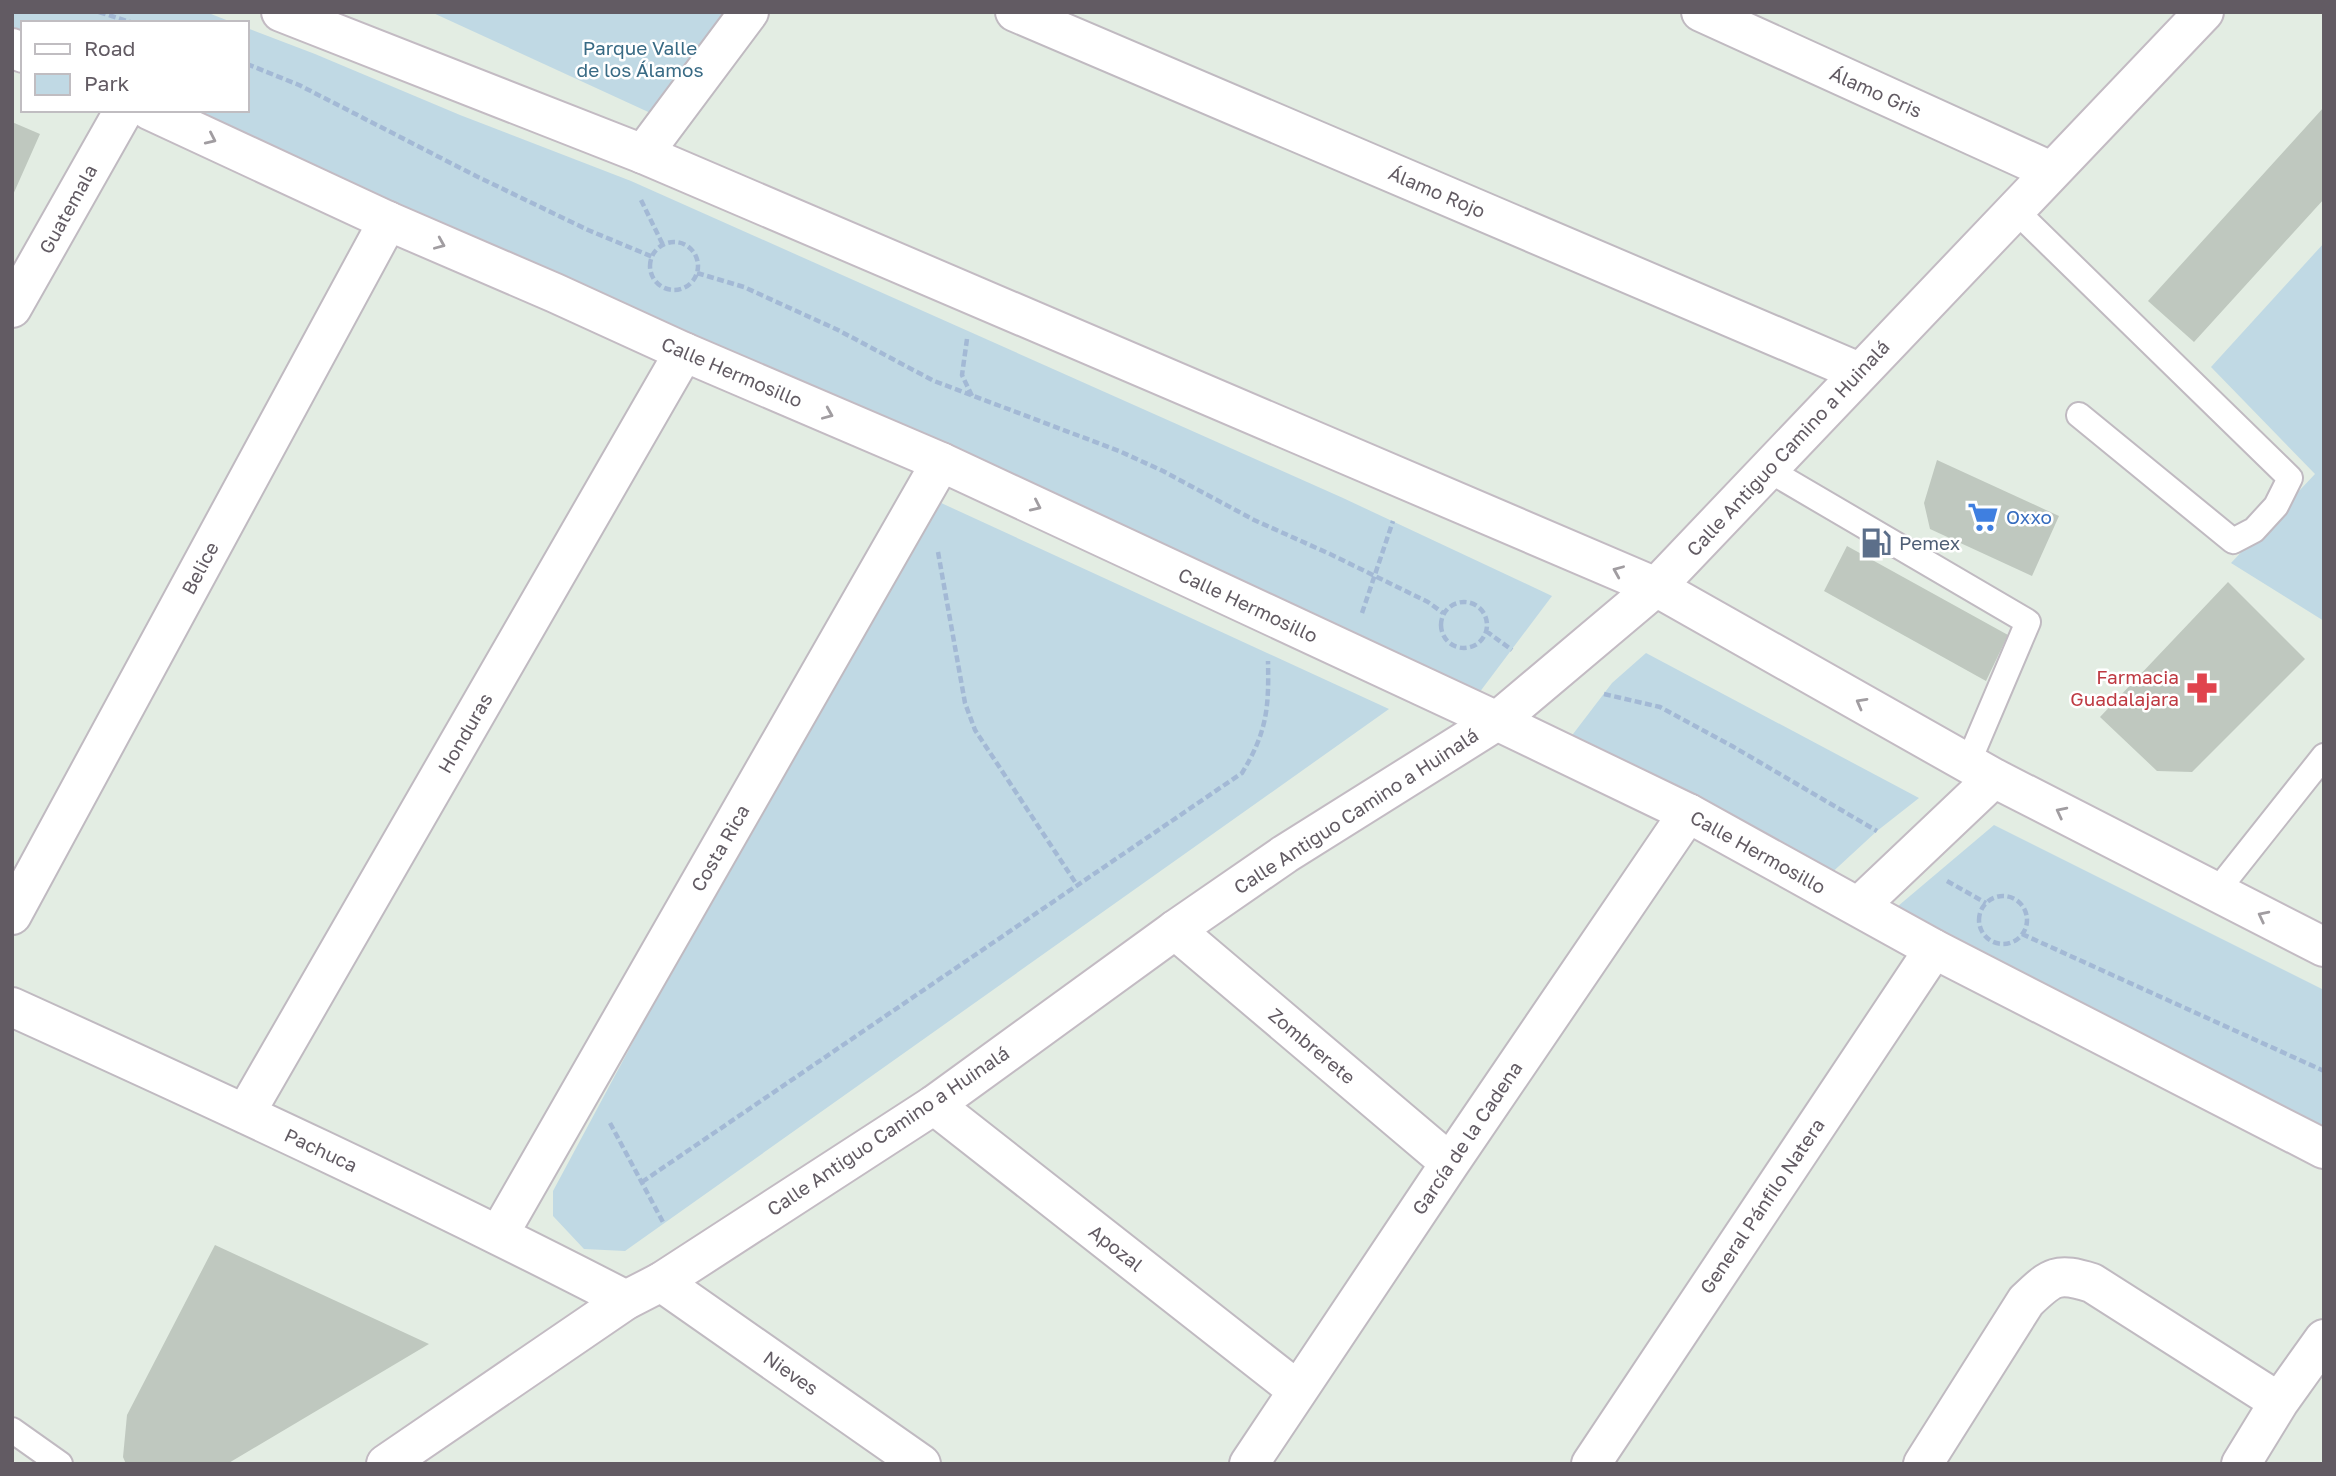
<svg xmlns="http://www.w3.org/2000/svg" width="2336" height="1476" viewBox="0 0 2336 1476" font-family="'Golos Text',sans-serif">
  <rect width="100%" height="100%" fill="#e3ede3"/>
  <path fill="#c0d9e4" d="M12,12H206L234,23H23V54L12,50Z
    M431,12H723L657,116Z
    M247,28L315,54L460,115L631,181L1343,498L1552,596L1476,697L152,110H247Z
    M2324,243V621L2231,563L2315,474L2211,367Z
    M926,496L1389,709L625,1251L584,1249L553,1216V1191Z
    M1646,653L1919,798L1877,831L1826,878L1570,738L1612,683Z
    M1994,825L2324,990V1129L1891,912Z"/>
  <path fill="#bfc8bf" d="M2324,107V199L2194,342L2148,301Z
    M12,122L40,134L12,197Z
    M1937,460L2059,516L2032,576L1930,529L1924,503Z
    M1847,546L2008,635L1986,681L1824,591Z
    M2228,582L2305,659L2192,772L2157,771L2100,717Z
    M215,1245L429,1344L227,1464H126L123,1457L127,1415Z"/>
  <g fill="none" stroke-linecap="round" stroke-linejoin="round">
    <g stroke="#c0bac1" stroke-width="28">
      <path id="lane" d="M2014,209L2290,478L2276,506L2254,530L2233,541L2079,415
        M1767,469L2028,622L1968,763
        M2216,892L2324,756
        M12,1430L60,1464"/>
    </g>
    <g stroke="#c0bac1" stroke-width="42">
      <path id="street" d="M1015,12L1859,372
        M1701,12L2051,171
        M643,154L749,12
        M12,308L124,110
        M12,915L388,221
        M1175,930L1450,1163
        M12,1007C219,1101 425,1196 626,1300
        M934,1105L1297,1390
        M245,1114L684,352
        M499,1234L941,462
        M661,1282L921,1464
        M1249,1464L1450,1163L1688,813
        M1591,1464L1934,949
        M1923,1464L2026,1301C2052,1276 2057,1272 2092,1283L2279,1402
        M2241,1464L2279,1402L2324,1339"/>
    </g>
    <g stroke="#c3bbc3" stroke-width="42">
      <path id="secondary" d="M281,12L643,154L1656,587L1994,778L2324,947
        M12,48L23,53
        M149,110L388,221L555,293L684,352L941,462L1497,721L1688,813L1934,949L2324,1149
        M1858,907L1994,778
        M386,1464L626,1300L661,1282L934,1105L1175,930L1285,854L1497,721L1656,587L2204,12"/>
    </g>
    <path stroke="#a3b9d5" stroke-width="4.5" stroke-dasharray="7 3.5" stroke-linecap="butt" d="M99,12L133,23
      M247,64L299,85L476,176L588,230L653,257
      M641,200L663,245
      M650 266a24 24 0 1 1 48 0a24 24 0 1 1-48 0Z
      M697,273L744,287L781,304L838,330L934,381L1119,451L1163,471L1254,520L1330,554L1428,602L1443,613
      M967,339L962,375L972,396
      M938,552L965,703L975,730L1077,885
      M1441 625a23 23 0 1 1 46 0a23 23 0 1 1-46 0Z
      M1362,613L1393,521
      M1486,631L1512,650
      M1604,694L1660,707L1732,746L1877,831
      M1947,881L1986,903
      M1979 920a24 24 0 1 1 48 0a24 24 0 1 1-48 0Z
      M2022,934L2324,1071
      M610,1123L664,1224
      M642,1182L1242,773C1267,732 1269,708 1268,661"/>
    <use href="#lane" stroke="#fff" stroke-width="24"/>
    <use href="#street" stroke="#fff" stroke-width="38"/>
    <use href="#secondary" stroke="#fff" stroke-width="38"/>
  </g>
  <defs><path id="oneway-chevron" d="M-2-3.5L2.5 0L-2 3.5" fill="none" stroke-width="1.6" stroke-linecap="round" stroke-linejoin="round" transform="scale(1.75)"/></defs>
  <g stroke="#a19da1">
    <use href="#oneway-chevron" transform="translate(211 139) rotate(25)"/>
    <use href="#oneway-chevron" transform="translate(440 244) rotate(23)"/>
    <use href="#oneway-chevron" transform="translate(828 414) rotate(23)"/>
    <use href="#oneway-chevron" transform="translate(1036 506) rotate(25)"/>
    <use href="#oneway-chevron" transform="translate(1618 571) rotate(-157)"/>
    <use href="#oneway-chevron" transform="translate(1861 703) rotate(-151)"/>
    <use href="#oneway-chevron" transform="translate(2061 812) rotate(-153)"/>
    <use href="#oneway-chevron" transform="translate(2263 916) rotate(-153)"/>
  </g>
  <defs>
    <g id="supermarket-bare" transform="scale(2.415)"><path d="M-6-5.5h2.5l.6 2H6L4.5 2H-2.5L-4.4-4H-6ZM-1.5 3.2a1.3 1.3 0 1 0 .1 0ZM3 3.2a1.3 1.3 0 1 0 .1 0Z" fill="#3f7fe0" stroke="#fff" stroke-width="2.5" paint-order="stroke"/></g>
    <g id="fuel-bare" transform="scale(2.415)"><path d="M-5.5-6h7V0h2V4h1.3V-2.5L3-4.5l.8-.8L6-3V5H2.5V1h-1V6h-7ZM-4.2-4.7v3.2H.2V-4.7Z" fill="#5c6f8a" stroke="#fff" stroke-width="2.5" paint-order="stroke"/></g>
    <g id="pharmacy-bare" transform="scale(2.415)"><path d="M-2-6h4v4h4v4h-4v4h-4v-4h-4v-4h4Z" fill="#e0444e" stroke="#fff" stroke-width="2.5" paint-order="stroke"/></g>
  </defs>
  <g fill-rule="evenodd">
    <use href="#supermarket-bare" x="1983" y="517"/>
    <use href="#fuel-bare" x="1876" y="543"/>
    <use href="#pharmacy-bare" x="2202" y="688"/>
  </g>
  <g text-anchor="middle" stroke-width="5" stroke-linejoin="round" paint-order="stroke">
    <g font-size="19" fill="#386a84" stroke="#fff">
      <text x="640" y="55">Parque Valle<tspan x="640" dy="22">de los Álamos</tspan></text>
    </g>
    <g font-size="19" fill="#625b63" stroke="#fff">
      <text transform="translate(1876 92) rotate(24)" y="7">Álamo Gris</text>
      <text transform="translate(1437 192) rotate(23)" y="7">Álamo Rojo</text>
      <text transform="translate(68 209) rotate(-61)" y="7">Guatemala</text>
      <text transform="translate(732 372) rotate(23)" y="7">Calle Hermosillo</text>
      <text transform="translate(1788 448) rotate(-47)" y="7">Calle Antiguo Camino a Huinalá</text>
      <text transform="translate(200 568) rotate(-62)" y="7">Belice</text>
      <text transform="translate(1248 605) rotate(25)" y="7">Calle Hermosillo</text>
      <text transform="translate(465 733) rotate(-60)" y="7">Honduras</text>
      <text transform="translate(1356 811) rotate(-33)" y="7">Calle Antiguo Camino a Huinalá</text>
      <text transform="translate(720 848) rotate(-60)" y="7">Costa Rica</text>
      <text transform="translate(1758 852) rotate(29)" y="7">Calle Hermosillo</text>
      <text transform="translate(1312 1046) rotate(40)" y="7">Zombrerete</text>
      <text transform="translate(888 1131) rotate(-34)" y="7">Calle Antiguo Camino a Huinalá</text>
      <text transform="translate(1467 1138) rotate(-56)" y="7">García de la Cadena</text>
      <text transform="translate(321 1150) rotate(25)" y="7">Pachuca</text>
      <text transform="translate(1762 1206) rotate(-56)" y="7">General Pánfilo Natera</text>
      <text transform="translate(1116 1248) rotate(38)" y="7">Apozal</text>
      <text transform="translate(791 1373) rotate(35)" y="7">Nieves</text>
    </g>
    <g font-size="19" fill="#366cbe" stroke="#fff" text-anchor="start">
      <text x="2006" y="524">Oxxo</text>
    </g>
    <g font-size="19" fill="#4e5e75" stroke="#fff" text-anchor="start">
      <text x="1899" y="550">Pemex</text>
    </g>
    <g font-size="19" fill="#be3a42" stroke="#fff" text-anchor="end">
      <text x="2179" y="684">Farmacia<tspan x="2179" dy="22">Guadalajara</tspan></text>
    </g>
  </g>
  <rect width="2336" height="1476" fill="none" stroke="#625b63" stroke-width="28"/>
  <rect x="21" y="21" width="228" height="91" fill="#ffffff" stroke="#c0bdc1" stroke-width="2"/>
  <rect x="35" y="44" width="35" height="10" fill="#ffffff" stroke="#c0bdc1" stroke-width="2"/>
  <text x="84" y="56" font-size="21" fill="#625b63">Road</text>
  <rect x="35" y="74" width="35" height="21" fill="#c0d9e4" stroke="#c0bdc1" stroke-width="2"/>
  <text x="84" y="91" font-size="21" fill="#625b63">Park</text>
</svg>
